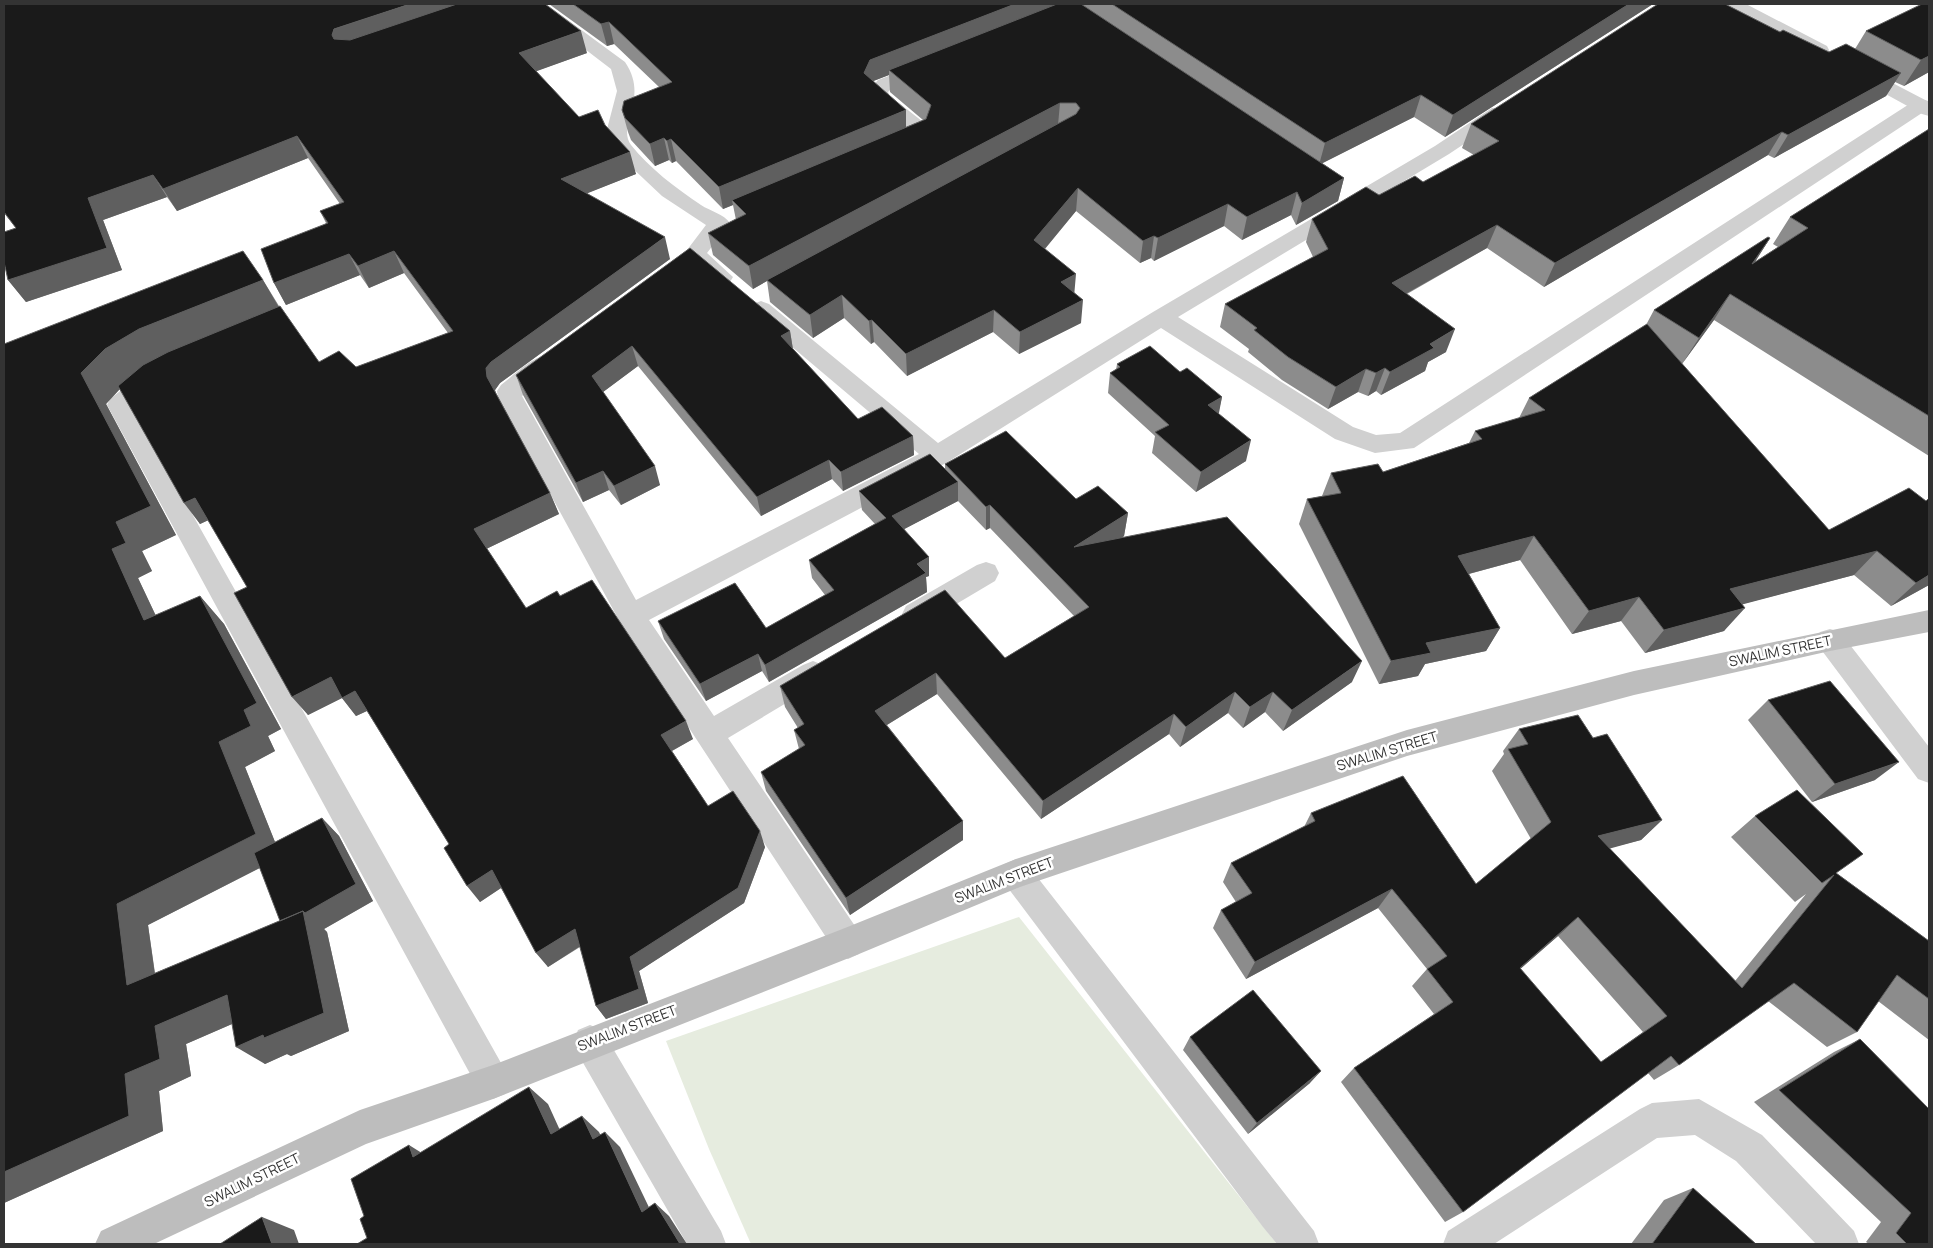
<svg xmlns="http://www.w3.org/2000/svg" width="1933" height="1248" viewBox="0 0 1933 1248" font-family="Manrope,sans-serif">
  <rect width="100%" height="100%" fill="#fff"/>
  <path fill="#e6ecdf" d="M1019,917L1277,1244H751L709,1149L666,1041Z"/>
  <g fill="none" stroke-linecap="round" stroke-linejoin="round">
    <path fill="#d0d0d0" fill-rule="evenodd" d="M526,4H546L625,62C650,99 616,124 631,145C649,168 677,189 701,205C710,211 724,214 730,223L707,253L733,277L730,282C713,287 693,268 684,254L706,225L662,196L627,163L612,146L606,133L617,91L611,69Z
      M925,62L932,64L934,68L932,72L892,88L888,92L890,96L927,125L930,129C928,144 906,154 892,150L889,146L910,131L874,103L868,91L878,80Z
      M1921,99L1928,101V109L1414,448L1375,453L1335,439L1161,328L946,463L649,620L714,716L803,665L813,661L823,665L827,673L823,681L728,738L859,932L864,943L859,954L848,959L837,954L621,624L498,398L497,391L501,385C516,374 537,350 557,356L561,362L557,368L522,396L636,600L919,454L753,314L750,309L753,304L761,301L769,304L938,443L1153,312L1435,146L1492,108H1506L1509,112L1506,116L1449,154L1178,317L1353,427L1376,435L1400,433L1914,101Z
      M155,368L163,370L167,376L163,382L132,407L505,1070L510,1082L505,1094L493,1099L481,1094L107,405L110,399L147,370Z
      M986,562L995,565L999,573L995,581L926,622L916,625L906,622L902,614L906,606L977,565Z
      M1830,629L1840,632L1929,747V783L1918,779L1820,648L1816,640L1820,632Z
      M1016,859L1027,864L1314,1231L1319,1244H1277L1263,1227L1005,884L1000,874L1005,864Z
      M590,1025L602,1030L721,1231L726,1244H687L578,1054L573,1042L578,1030Z
      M1699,1099L1762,1135L1854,1231L1859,1244H1816L1736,1161L1695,1135L1657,1138L1494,1244H1443L1448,1231L1640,1109L1652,1103Z"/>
    <path fill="#d0d0d0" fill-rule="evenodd" d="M1724,4H1746L1827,46L1829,50L1827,54H1813L1727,8Z
      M1858,65L1929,102V116L1922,114L1851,75L1849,71L1851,67Z"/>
    <path fill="#bdbdbd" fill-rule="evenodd" d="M1929,610V632L1830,651L1634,695L1407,756L1020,887L859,954L493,1099L366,1144L154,1244H95L101,1231L360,1110L493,1065L845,928L1016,859L1407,730L1634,671Z"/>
  </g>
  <path fill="#8c8c8c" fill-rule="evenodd" d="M4,4L587,53L536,71L579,117L605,125L636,174L587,193L670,259L500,383L495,390L496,393L550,493L559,514L486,549L526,608L560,596L693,739L672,751L708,806L765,847L744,903L639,971L648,1003L606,1019L596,1006L580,947L548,967L501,888L480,902L449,844L367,711L356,716L342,698L308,715L247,587L208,520L200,524L120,389L106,404L176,535L142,551L152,571L138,578L156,616L200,596L224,624L281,729L268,736L275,751L245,767L275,842L322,818L339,836L373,901L324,929L327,932L349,1031L291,1056L287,1054L265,1064L232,1024L186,1044L191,1076L159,1091L163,1131L4,1203V344L263,280L279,306L319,362L356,367L448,333L404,273L369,288L360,275L286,305L274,283L326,223L320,211L340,204L308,158L177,211L167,197L103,220L122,270L26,302L8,280L16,228L4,213ZM260,868L280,921L155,973L148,925Z
    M549,4H1653L1445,137L1414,117L1322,163L1344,178L1338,201L1296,225L1291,215L1242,240L1224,226L1154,261L1151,258L1140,263L1076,211L1045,249L1074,293L1081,323L1019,354L993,332L907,376L874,342L871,344L844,318L813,338L770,302L767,281L753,289L713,255L708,233L736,220L733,205L723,209L676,161L672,163L669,160L655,166L631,140L628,132L622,110L659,87L614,44L607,46ZM889,75L890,92L923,120L906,127L873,81Z
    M1929,4V72L1904,86L1895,82L1886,96L1774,158L1768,155L1544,287L1487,248L1407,294L1446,352L1428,362L1425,371L1381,395L1376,391L1368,396L1358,392L1328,409L1282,380L1248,352L1249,349L1220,327L1225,304L1313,257L1306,242L1312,219L1379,195L1423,182L1474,155L1462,148L1471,124L1780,32L1829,52L1855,49L1866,31Z
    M1929,129V456L1714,320L1682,364L1829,530L1909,488L1929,585L1891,606L1854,575L1742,604L1724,631L1645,653L1621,621L1572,634L1520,560L1469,574L1500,628L1486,651L1425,664L1418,676L1379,684L1299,524L1307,499L1322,496L1331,473L1383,472L1469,443L1475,431L1519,418L1529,398L1646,325L1654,310L1770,238L1755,262L1778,247L1773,244L1790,217Z
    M690,248L790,331L793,349L858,419L913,436L914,455L843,491L832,479L761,516L638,366L603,392L660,485L621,505L609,490L583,502L523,395L516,375Z
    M1117,364L1180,372L1222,397L1218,414L1246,461L1196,492L1152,453L1155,436L1108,393L1110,373L1116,370Z
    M945,464L1128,513L1124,536L1123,537L1352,682L1283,731L1265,712L1243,728L1228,713L1180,747L1169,734L1041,819L937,694L887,725L963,821V840L850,915L766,791L761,772L799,749L794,730L798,728L785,707L780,686L1005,658L1074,616L990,528L986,530L958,501L904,529L929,576L926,577L927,592L769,682L762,671L706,701L664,639L658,621L766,628L825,595L812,578L809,560L875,524L862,510L859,491L945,469Z
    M1768,700L1875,780L1812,802L1748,720Z
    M1519,729L1593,738L1662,820L1641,840L1609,848L1735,981L1806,894L1795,902L1731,837L1755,816L1836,873L1929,941V1040L1878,1001L1857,1032L1827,1047L1768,1001L1679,1065L1654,1080L1648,1073L1463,1212L1445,1222L1341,1082L1354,1068L1434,1014L1412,986L1427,969L1378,908L1246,979L1213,928L1221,910L1236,902L1223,882L1231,863L1304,827L1311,813L1476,884L1531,839L1492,771L1504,754L1503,751ZM1558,936L1643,1032L1601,1062L1520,969Z
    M1190,1037L1310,1083L1248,1134L1183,1050Z
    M1860,1039L1929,1244H1869L1866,1242L1881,1222L1754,1102L1834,1052Z
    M1693,1188L1756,1244H1631L1664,1200Z"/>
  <path fill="#5f5f5f" d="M410,4H481L341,57L332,35L334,29Z
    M1015,4H1056V9L889,70V75L871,82L864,73L870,60Z
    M1629,4H1653L1445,137L1453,115Z
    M609,22L614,44L607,46L601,24Z
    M581,31L587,53L526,75L519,53Z
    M1929,56V72L1904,86L1921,60Z
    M1901,73L1886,96L1774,158L1788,135Z
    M1421,95L1414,117L1319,165L1325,143Z
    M1060,103L1058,125L767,280V281L753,289L749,266Z
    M906,110V132L732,200L733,205L723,209L719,187Z
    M1782,132L1768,155L1544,287L1555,263Z
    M297,136L308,158L177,211L163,189Z
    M664,138L669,160L655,166L650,144Z
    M671,139L676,161L672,163L667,141Z
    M630,152L636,174L568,201L561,179Z
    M153,175L167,197L103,220L122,270L26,302L8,280L88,198Z
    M1344,178L1338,201L1296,225L1302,203Z
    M1078,188L1076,211L1033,263L1034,240Z
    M1297,192L1291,215L1242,240L1247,217Z
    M1228,204L1224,226L1154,261L1158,238Z
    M1497,225L1487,248L1384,306L1392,283Z
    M1154,236L1151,258L1140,263L1143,241Z
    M665,237L670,259L500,383L495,390L496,399L487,377L486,368L491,362Z
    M1770,238L1753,265L1752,264Z
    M394,251L404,273L369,288L358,266Z
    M349,254L360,275L286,305L274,283Z
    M1076,274L1074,297L1061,282Z
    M263,280L281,311L128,380L106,404L176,535L142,551L152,571L138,578L171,648L144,620L112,549L116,522L81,373L105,349L139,329Z
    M1730,294L1714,320L1682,364L1699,338Z
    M842,295L844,318L813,338L810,315Z
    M1083,300L1081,323L1019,354L1020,332Z
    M994,310L993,332L907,376L906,354Z
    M872,320L874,342L871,344L869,321Z
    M1455,329L1446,352L1428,362L1425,371L1381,395L1390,372L1430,344Z
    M790,331L793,350L781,336Z
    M632,346L638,366L599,395L592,376Z
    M1385,368L1376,391L1368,396L1376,373Z
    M1366,369L1358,392L1328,409L1336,387Z
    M1222,397L1218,418L1208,405Z
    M913,436L914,455L843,491L841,472Z
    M1251,440L1246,461L1196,492L1201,472Z
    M829,460L832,479L761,516L757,497Z
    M655,466L660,485L621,505L614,486Z
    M603,471L609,490L583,502L576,483Z
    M958,482V501L893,535L892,516Z
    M550,493L559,514L484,550L474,529Z
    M195,498L211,519L200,524L184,503Z
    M990,505V528L986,530V507Z
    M1128,513L1124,536L1071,570L1074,547Z
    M1534,536L1520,560L1446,580L1458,556Z
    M1877,551L1854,575L1710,613L1730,589Z
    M929,557V576L926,577L927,592L769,682L765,665L917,564Z
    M1929,575V585L1891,606L1916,583Z
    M200,596L224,624L281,729L268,736L275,751L245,767L281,857L148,925L159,1004L127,985L117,904L219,742L244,710Z
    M1639,597L1621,621L1572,634L1589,611Z
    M1745,608L1724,631L1645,653L1664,630Z
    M1500,628L1486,651L1425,664L1418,676L1379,684L1391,661L1426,643Z
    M758,654L762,671L706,701L700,684Z
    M1362,661L1352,682L1283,731L1292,710Z
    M936,673L937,694L877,731L875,711Z
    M331,677L355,691L369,710L356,716L342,698L308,715L292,697Z
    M1235,692L1228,713L1180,747L1186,727Z
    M1273,692L1265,712L1243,728L1250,707Z
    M1174,714L1169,734L1041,819L1043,801Z
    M686,721L693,739L668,753L661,735Z
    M1899,762L1875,780L1812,802L1835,784Z
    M322,818L339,836L373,901L324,929L327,932L349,1031L291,1056L287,1054L265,1064L236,1047Z
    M1662,820L1641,840L1579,857L1598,836Z
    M963,821V840L850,915L846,898Z
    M760,831L765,847L744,903L639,971L648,1003L606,1019L596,1006L630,957Z
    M492,870L504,886L480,902L467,886Z
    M1392,889L1378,908L1246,979L1255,962Z
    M1578,917L1558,936L1502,985L1520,968Z
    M575,929L585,943L548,967L536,953Z
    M227,995L255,1014L186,1044L191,1076L159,1091L163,1131L4,1203V1172L125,1074L155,1026Z
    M1321,1071L1310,1083L1248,1134L1257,1123Z
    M529,1087L548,1104L569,1150L551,1134Z
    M582,1116L599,1132L610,1155L593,1139Z
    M605,1132L620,1147L657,1224L642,1212Z
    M409,1145L433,1160L413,1157Z
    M655,1203L669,1216L687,1244H680Z
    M262,1217L294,1230L299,1244H272Z"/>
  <path fill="#1a1a1a" stroke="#5f5f5f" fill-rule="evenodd" d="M4,4H410L334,29L332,35L334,39L350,40L457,4H545L581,31L519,53L579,117L598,110L605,125L630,152L561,179L665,237L491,362L486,368L487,377L550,493L474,529L526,608L557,591L560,596L592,580L686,721L661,735L708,806L733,791L760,831L738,888L630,957L639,989L596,1006L575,929L536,953L492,870L467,886L444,848L449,844L355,691L342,698L331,677L292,697L234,593L247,587L195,498L184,503L118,386L143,365L168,352L280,306L319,362L339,351L356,367L453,331L394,251L358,266L349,254L274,283L261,249L328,223L320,211L344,202L297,136L163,189L153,175L88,198L107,248L8,280L4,262V232L16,228L4,212Z
    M573,4H1015L870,60L864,73L906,110L719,187L671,139L667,141L664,138L650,144L625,118L622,110L624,101L672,82L609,22L601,24Z
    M1057,4H1081L1344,178L1302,203L1297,192L1247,217L1228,204L1158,238L1154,236L1143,241L1078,188L1034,240L1076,274L1061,282L1083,300L1020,332L994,310L906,354L872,320L869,321L842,295L810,315L767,280L1076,114L1080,108L1076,103H1060L749,266L708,233L746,214L732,200L926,119L931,105L889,70Z
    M1112,4H1629L1453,115L1421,95L1325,143Z
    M1658,4H1725L1780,32L1783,30L1829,52L1846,44L1901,73L1788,135L1782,132L1555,263L1497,225L1392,283L1455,329L1430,344L1434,348L1390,372L1385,368L1376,373L1366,369L1336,387L1288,357L1254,330L1257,328L1225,304L1328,249L1312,219L1366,187L1379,195L1415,176L1423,182L1499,141L1471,124Z
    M1922,4H1929V56L1921,60L1866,31Z
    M1929,129V416L1730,294L1699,338L1654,310L1768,237L1770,238L1752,264L1808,228L1790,217Z
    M690,248L790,331L781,336L858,419L882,407L913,436L841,472L829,460L757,497L632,346L592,376L655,466L614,486L603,471L576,483L516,375Z
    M243,251L263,280L139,329L105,349L81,373L151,506L116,522L126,543L112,549L144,620L200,596L257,703L244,710L251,726L219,742L256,834L117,904L127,985L303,911L324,1013L264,1038L263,1035L236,1047L227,995L155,1026L160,1059L125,1074L129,1116L4,1172V344Z
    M1647,324L1829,530L1909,488L1926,501L1929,498V575L1916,583L1877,551L1730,589L1745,608L1664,630L1639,597L1589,611L1534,536L1458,556L1500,628L1426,643L1431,653L1391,661L1307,499L1341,493L1331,473L1378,464L1383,472L1482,439L1475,431L1545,410L1529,398Z
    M1150,346L1180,372L1187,368L1222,397L1208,405L1251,440L1201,472L1155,432L1169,425L1110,373L1120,367L1117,364Z
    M1006,431L1076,499L1098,486L1128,513L1074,547L1227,517L1362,661L1292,710L1273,692L1250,707L1235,692L1186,727L1174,714L1043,801L936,673L875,711L963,821L846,898L761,772L805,745L794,730L804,724L780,686L945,590L1005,658L1089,607L990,505L986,507L945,464Z
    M930,454L958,482L892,516L929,557L917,564L926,573L765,665L758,654L700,684L658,621L735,583L766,628L834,590L809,560L886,518L859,491Z
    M1830,681L1899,762L1835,784L1768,700Z
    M1578,715L1593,738L1607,734L1662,820L1598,836L1742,988L1834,875L1822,883L1755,816L1797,790L1863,854L1836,873L1929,941V999L1897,975L1857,1032L1794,983L1679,1065L1671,1056L1463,1212L1354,1068L1453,1002L1427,969L1447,956L1392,889L1255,962L1221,910L1252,893L1231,863L1315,821L1311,813L1403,776L1476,884L1551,822L1508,749L1528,744L1519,729ZM1578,917L1667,1016L1601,1062L1520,968Z
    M322,818L356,884L305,913L303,911L280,921L254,853Z
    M1253,990L1321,1071L1257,1123L1190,1037Z
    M1860,1039L1929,1109V1244H1907L1896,1233L1911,1213L1779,1090Z
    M529,1087L551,1134L582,1116L593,1139L605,1132L642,1212L655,1203L674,1234L680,1244H357L367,1238L360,1219L364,1216L351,1179L409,1145L413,1157Z
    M1693,1188L1756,1244H1652Z
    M262,1217L272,1244H220Z"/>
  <g text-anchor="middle" stroke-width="5" stroke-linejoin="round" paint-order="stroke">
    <g font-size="14" fill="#333" stroke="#fff">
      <text transform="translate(1780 651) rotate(-12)" y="5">SWALIM STREET</text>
      <text transform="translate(1387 751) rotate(-17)" y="5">SWALIM STREET</text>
      <text transform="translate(1004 880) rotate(-21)" y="5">SWALIM STREET</text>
      <text transform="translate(627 1028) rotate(-21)" y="5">SWALIM STREET</text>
      <text transform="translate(252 1180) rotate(-26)" y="5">SWALIM STREET</text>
    </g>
  </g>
  <rect width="1933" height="1248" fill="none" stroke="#333333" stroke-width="10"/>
</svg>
